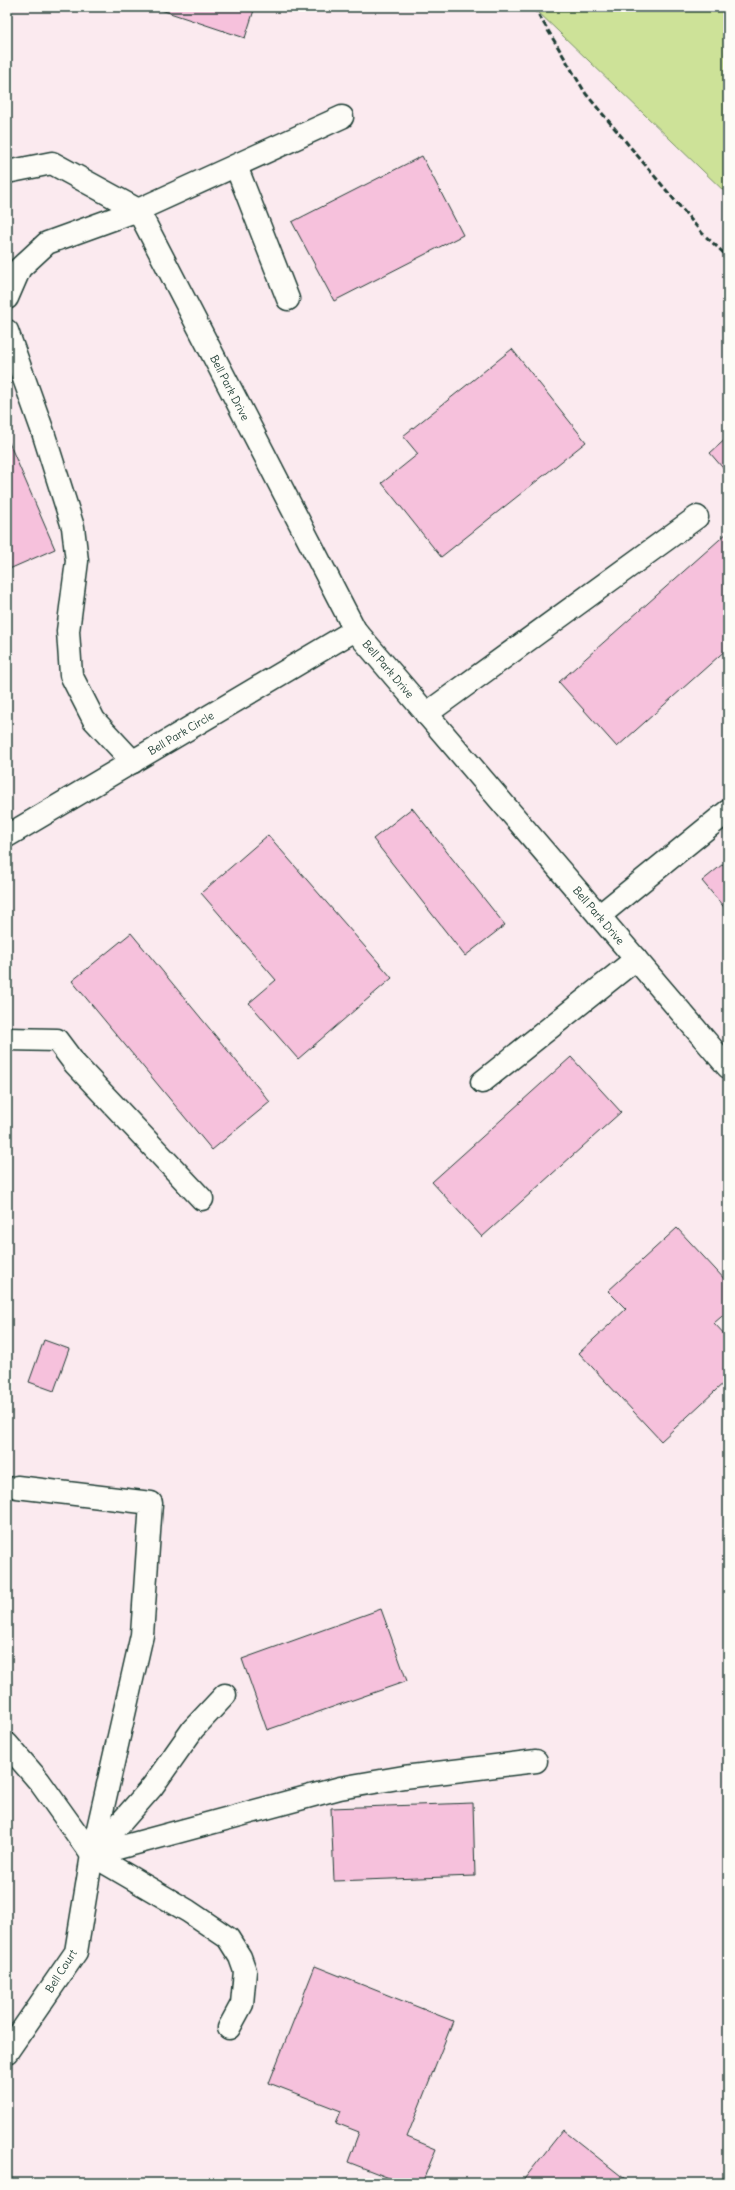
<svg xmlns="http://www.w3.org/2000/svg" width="735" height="2190" viewBox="0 0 735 2190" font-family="Delius,sans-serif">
  <rect width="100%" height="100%" fill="#fdfcf7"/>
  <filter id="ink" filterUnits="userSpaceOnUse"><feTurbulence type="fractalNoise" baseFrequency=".025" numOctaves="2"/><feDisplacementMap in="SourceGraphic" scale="8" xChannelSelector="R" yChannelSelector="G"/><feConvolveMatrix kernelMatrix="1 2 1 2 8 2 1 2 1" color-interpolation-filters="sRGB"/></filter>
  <g filter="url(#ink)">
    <path fill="#fbeaef" d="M7,7H533L728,195V2183H7Z"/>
    <path fill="#cde298" stroke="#769066" d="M533,7H728V195Z"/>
    <path fill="#f6c1dc" stroke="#1f3d34" d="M152,7H255L245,38Z
      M422,156L463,235L334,301L292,222Z
      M512,349L586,442L441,557L382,483L418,454L403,436Z
      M728,437V474L710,453Z
      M7,438L55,549L7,570Z
      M728,532V648L617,747L559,682Z
      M412,808L505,925L465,956L373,839Z
      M268,835L392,978L298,1059L249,1003L276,980L201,893Z
      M728,860V912L702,881Z
      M131,933L270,1102L212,1150L72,981Z
      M571,1057L621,1112L482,1237L432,1182Z
      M677,1228L728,1283V1311L714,1323L728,1338V1379L661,1441L579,1353L626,1309L608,1291Z
      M44,1340L69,1349L54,1391L29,1382Z
      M381,1609L407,1681L267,1730L242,1659Z
      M473,1803L475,1876L334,1881L331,1808Z
      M315,1966L453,2021L407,2137L436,2149L422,2183H402L348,2162L359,2132L336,2123L341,2111L269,2083Z
      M563,2130L630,2183H521Z"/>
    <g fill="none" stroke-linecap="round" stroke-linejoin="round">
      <g stroke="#1f3d34" stroke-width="25">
        <g id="minor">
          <path d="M236,166L288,299"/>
          <path d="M7,172L52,163L138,210"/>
          <path id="s1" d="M138,210L355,630L728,1067"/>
          <path d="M7,298L20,268L47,243L138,210L342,117"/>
          <path d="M7,331L42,429L73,527L77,561L68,631L71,675L94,720L133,762"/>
          <path d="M426,714L697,517"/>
          <path id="s2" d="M7,836L355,630"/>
          <path d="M599,916L728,811"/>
          <path d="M7,1039L57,1040L75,1064L202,1199"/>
          <path d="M482,1082L636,959"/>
          <path d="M7,1744L39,1781L92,1855L188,1911L228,1938L240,1957L245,1971L242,2004L229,2028"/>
          <path d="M94,1853L152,1787L193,1729L225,1695"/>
          <path d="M92,1855L340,1788L404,1777L536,1761"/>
          <path d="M7,2052L76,1952L92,1855L142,1635L151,1503L17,1487"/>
        </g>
      </g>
      <use href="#minor" stroke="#fdfcf7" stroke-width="22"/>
      <path stroke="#1f3d34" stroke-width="3" stroke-dasharray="6 3" stroke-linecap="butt" d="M534,7L586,94L702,233L728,257"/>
    </g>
  </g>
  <g text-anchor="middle" stroke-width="3" stroke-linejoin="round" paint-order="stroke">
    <g font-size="11" fill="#1f3d34" stroke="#fdfcf7">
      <text dy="4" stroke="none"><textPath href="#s1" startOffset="200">Bell Park Drive</textPath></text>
      <text dy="4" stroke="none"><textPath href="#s1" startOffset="524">Bell Park Drive</textPath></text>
      <text dy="4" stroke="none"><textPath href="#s2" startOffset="202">Bell Park Circle</textPath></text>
      <text dy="4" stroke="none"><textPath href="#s1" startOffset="848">Bell Park Drive</textPath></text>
      <text transform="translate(61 1971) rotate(-58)" y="4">Bell Court</text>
    </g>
  </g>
  <rect width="735" height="2190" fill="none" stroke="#fdfcf7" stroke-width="24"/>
  <rect x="12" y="12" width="711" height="2166" fill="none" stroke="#1f3d34" stroke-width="1.5" filter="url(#ink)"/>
</svg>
